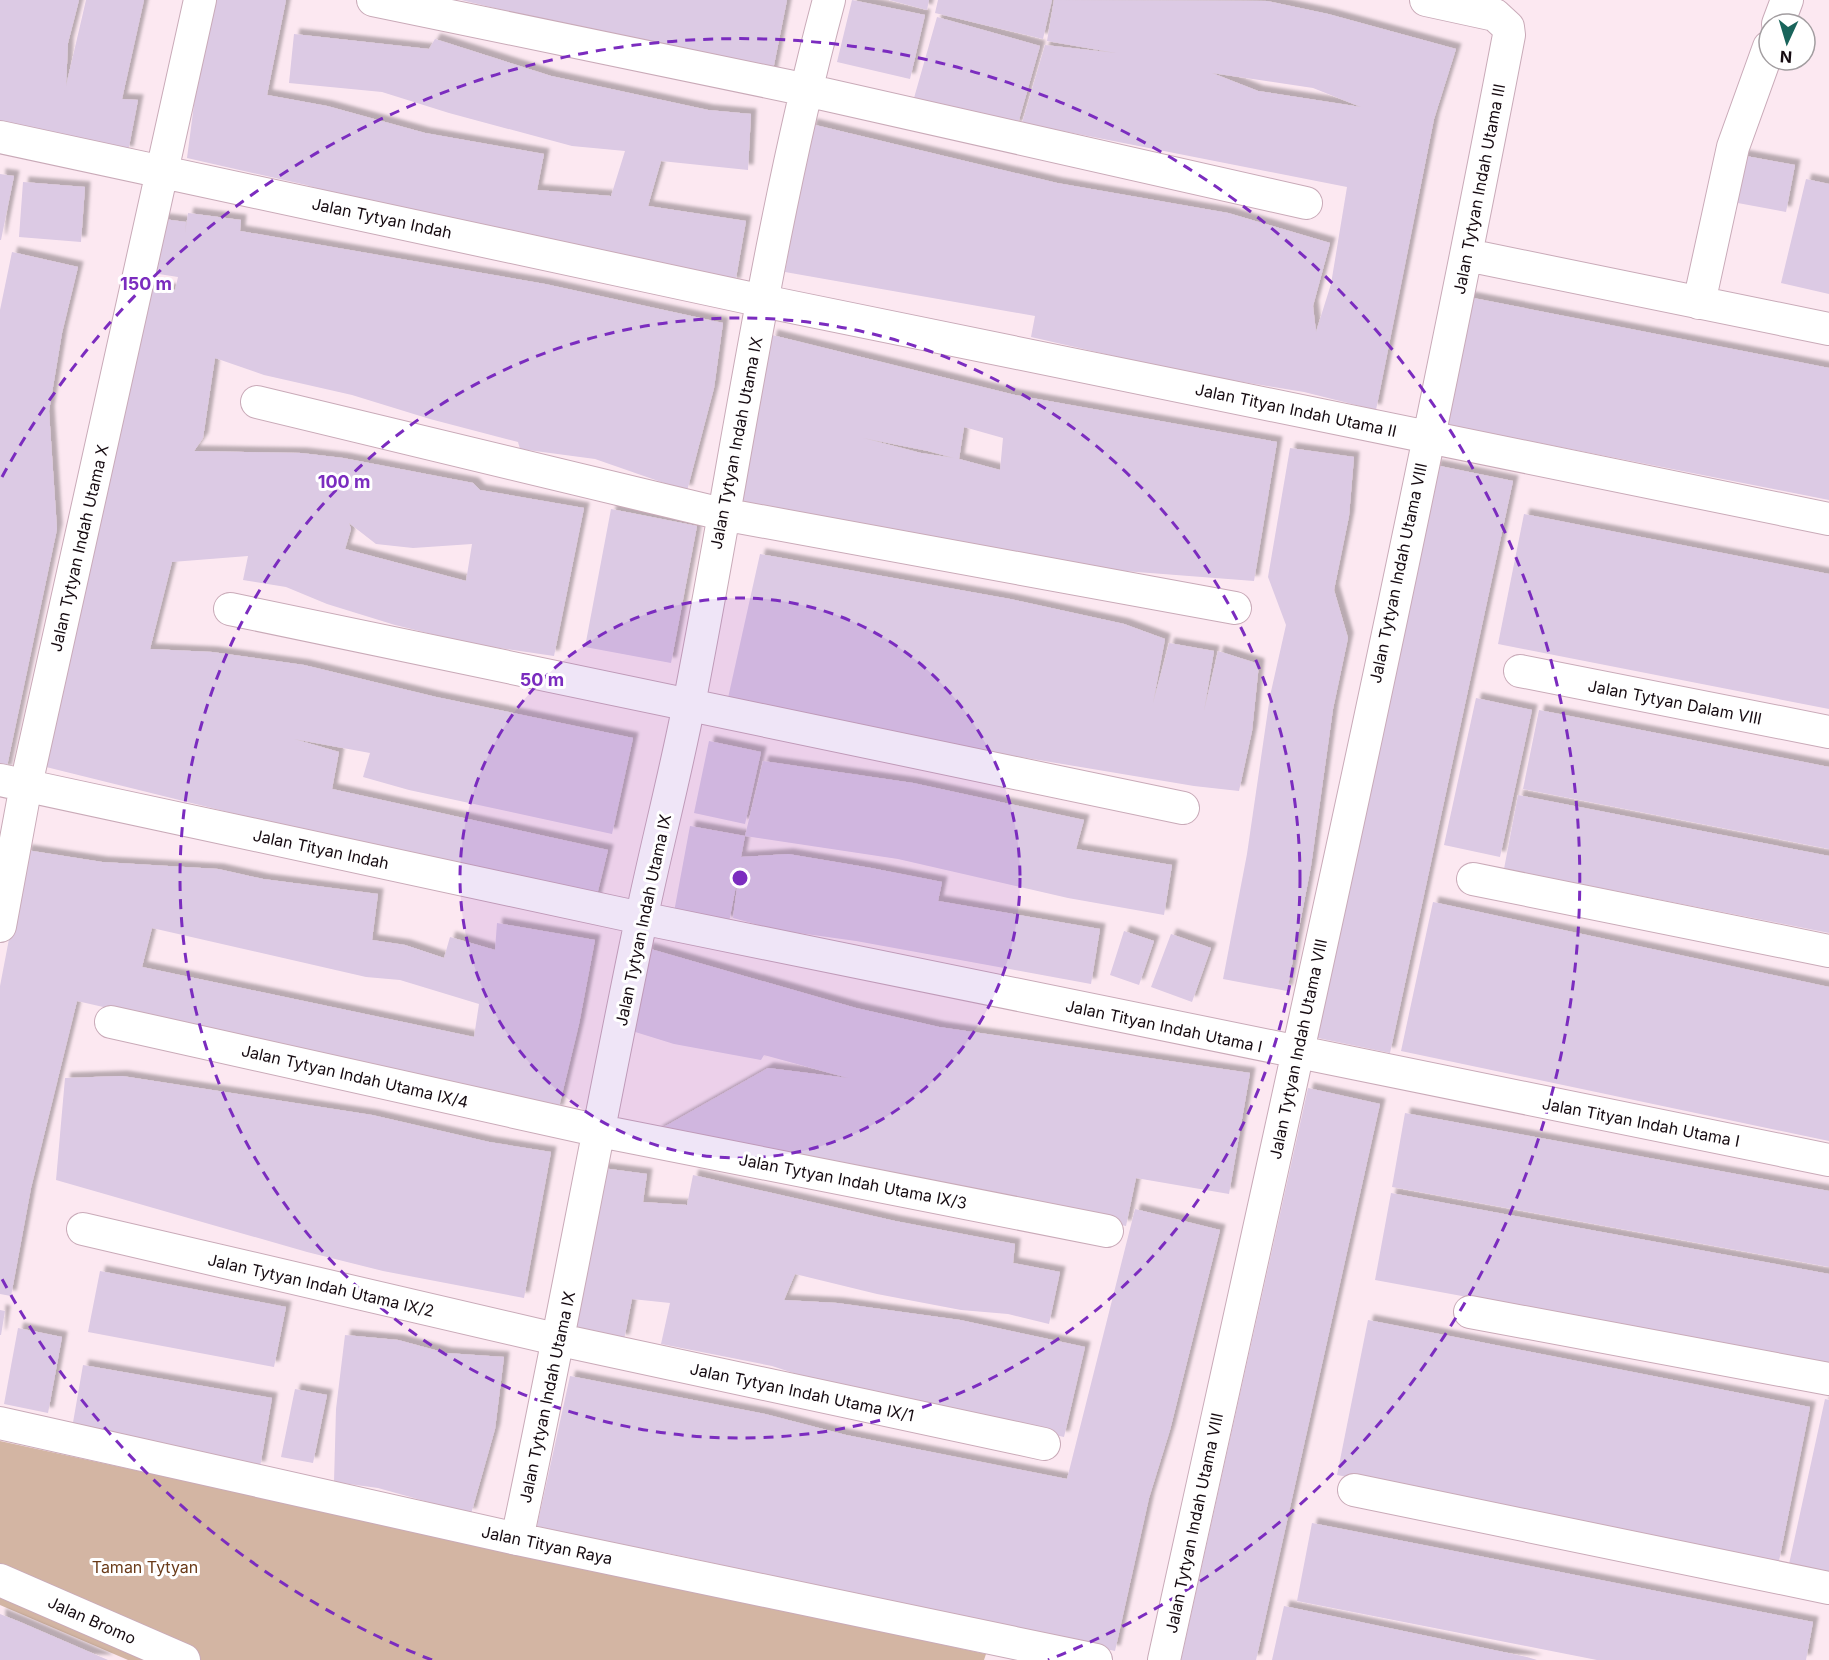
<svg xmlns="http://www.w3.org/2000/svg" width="1829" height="1660" viewBox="0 0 1829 1660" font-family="Inter,sans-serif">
  <defs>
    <filter id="shadow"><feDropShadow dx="5.5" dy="-5.5" stdDeviation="1.5" flood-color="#0004"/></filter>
  </defs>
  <rect width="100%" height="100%" fill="#fce8f1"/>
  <path fill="#d3b5a3" d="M0,1441L986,1654L984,1660H128L0,1605Z"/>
  <path fill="#dccae4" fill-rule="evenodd" filter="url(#shadow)" d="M0,0H79L68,43L66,86L86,0H144L122,99L138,100L128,152L0,129Z
    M214,0H286L267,95L327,106L425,133L544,154L537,190L611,196L625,151L572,146L449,113L382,92L289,83L294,34L429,49L435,39L551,76L708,110L751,114L748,170L661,161L648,206L746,221L735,284L406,215L306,185L187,158L201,51Z
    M461,0H787L772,75Z
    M852,0L925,15L910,79L837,62Z
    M889,0H929L927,10Z
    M938,0H1052L1043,39L935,13Z
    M1054,0L1267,1L1328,14L1456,49L1434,119L1376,410L1304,392L1188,373L1031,337L1035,316L785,272L811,124L1057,183L1228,213L1330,243L1313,306L1316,332L1331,284L1347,187L1022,123L1045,45L1116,53L1047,41ZM1212,73L1313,88L1361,107L1258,91Z
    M937,17L1040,46L1017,127L914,98Z
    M1735,154L1795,165L1786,212L1727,201Z
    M0,174L14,176L1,240H0Z
    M1806,179L1829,184V294L1781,283Z
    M23,182L85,187L81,242L19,237Z
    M188,213L241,220L240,231L545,284L723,323L714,388L687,491L595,459L520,449L518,442L430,419L352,395L264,375L215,358L203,438L194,451L301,453L343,458L473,483L480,490L584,508L554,656L472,644L395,625L327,604L286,587L243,580L248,556L172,562L150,649L212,652L304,665L436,697L633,738L612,834L409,790L363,777L370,753L294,739L339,752L332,789L608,850L595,903L42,766L145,286L175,290L178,277L146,272L156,218L186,222L185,233ZM349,523L376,544L413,548L472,544L466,581L345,549L351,529Z
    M12,252L78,267L62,333L49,411L57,529L6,771L0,770V310Z
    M1463,296L1829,368V500L1438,423Z
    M772,335L1015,395L1277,442L1254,581L1111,570L734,508ZM964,427L1003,438L1000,470L959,459ZM863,438L928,451L954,458L921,453Z
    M1290,448L1354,457L1349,516L1334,590L1348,638L1333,709L1311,866L1287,991L1223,979L1247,854L1270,696L1286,625L1268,577Z
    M1435,465L1513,481L1390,1053L1313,1037Z
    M611,509L697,526L671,663L585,647Z
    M1524,514L1829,574V709L1498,644Z
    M760,554L1010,599L1124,624L1165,639L1153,703L1169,643L1214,651L1204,711L1218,651L1259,664L1252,731L1239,791L1194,786L931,742L728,698Z
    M1476,698L1532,710L1500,857L1444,845Z
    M1539,710L1829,767V849L1523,789Z
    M709,741L761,752L745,824L694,813Z
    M763,761L913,783L1084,820L1076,849L1172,865L1164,915L1068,898L898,859L745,836Z
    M1518,795L1829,856V933L1504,869Z
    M690,826L745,836L741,857L788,854L871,868L942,882L938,901L1100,929L1091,984L856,941L777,930L733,918L740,865L729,922L674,912Z
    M26,850L102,862L218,869L263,879L378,894L372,940L405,945L444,958L450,937L495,950L497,923L595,940L579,1024L558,1111L77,1001L31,1188L11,1296L0,1294V986ZM152,928L366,977L400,980L479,1004L474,1037L142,967Z
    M1433,902L1829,987V1141L1401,1051Z
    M1124,931L1154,941L1139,985L1110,975Z
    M1171,934L1211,948L1192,1002L1151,987Z
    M647,948L856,1008L939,1027L1250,1073L1229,1194L1136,1178L1126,1226L655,1132L768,1068L848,1078L764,1055L761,1060L674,1044L632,1031Z
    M122,1076L372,1115L489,1142L551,1152L524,1298L383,1271L307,1252L56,1180L65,1078Z
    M1308,1088L1380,1104L1256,1660H1181Z
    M1405,1113L1829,1191V1267L1392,1187Z
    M602,1168L647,1174L643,1202L687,1205L693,1175L895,1221L1015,1244L1013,1263L1060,1272L1049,1324L1008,1314L961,1310L877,1294L795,1274L784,1300L837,1303L960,1320L1085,1347L1064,1437L821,1382L772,1366L661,1344L670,1303L632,1299L624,1340L573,1331Z
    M1391,1193L1829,1274V1364L1375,1280Z
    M1135,1209L1220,1230L1170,1430L1149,1498L1115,1651L667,1553L622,1547L537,1526L570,1376L765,1414L846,1435L1067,1479Z
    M100,1271L286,1307L274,1367L88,1332Z
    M0,1310L5,1311L1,1335H0Z
    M1368,1320L1810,1407L1779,1561L1337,1475Z
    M18,1328L62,1337L48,1413L4,1404Z
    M345,1335L398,1340L446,1353L504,1357L495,1429L471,1514L378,1488L334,1482L336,1409Z
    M83,1365L272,1398L260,1467L71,1434Z
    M295,1389L327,1395L313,1463L281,1457Z
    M1825,1399L1829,1400V1573L1789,1564Z
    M1312,1523L1813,1622L1806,1660H1597L1297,1601Z
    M1284,1606L1527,1657L1537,1660H1272Z
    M0,1614L20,1622L108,1660H0Z"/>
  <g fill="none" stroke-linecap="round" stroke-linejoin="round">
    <g stroke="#c9aab8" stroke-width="34">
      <path id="street" d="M373,0L788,86L1306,203
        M1778,24L1787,0
        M0,137L763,301L1829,519
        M1467,255L1829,329
        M1699,303L1733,147L1769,47
        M257,402L722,514L1235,608
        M230,609L1183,808
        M1520,671L1829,732
        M0,780L641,918L1829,1160
        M1473,879L1829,951
        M0,926L26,785L200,0
        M111,1022L600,1131L1107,1231
        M83,1229L560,1340L1044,1444
        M1470,1312L1829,1379
        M0,1423L517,1539L1096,1660
        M1354,1490L1829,1588
        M517,1539C561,1333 598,1126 641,920C656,848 675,776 689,704C735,470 767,231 829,0
        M0,1580L184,1660
        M1164,1660C1283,1119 1405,579 1509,35L1508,27L1495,15L1426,0"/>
    </g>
    <use href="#street" stroke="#fff" stroke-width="32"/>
  </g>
  <circle cx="740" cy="878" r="280" fill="#7b2cbf" fill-opacity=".12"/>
  <g fill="none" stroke="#7b2cbf" stroke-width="3" stroke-dasharray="10 8">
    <circle cx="740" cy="878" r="280"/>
    <circle cx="740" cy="878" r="560"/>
    <path d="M432 1660A840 840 0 0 1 2 1279M2 477A840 840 0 1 1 1048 1660"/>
  </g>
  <g text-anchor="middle" stroke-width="6" stroke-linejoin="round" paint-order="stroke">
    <g font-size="16" fill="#160b11" stroke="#fff">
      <text transform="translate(1479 189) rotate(-79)" y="6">Jalan Tytyan Indah Utama III</text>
      <text transform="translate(382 218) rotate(12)" y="6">Jalan Tytyan Indah</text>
      <text transform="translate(1296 410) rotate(12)" y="6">Jalan Tityan Indah Utama II</text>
      <text transform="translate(736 443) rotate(-79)" y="6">Jalan Tytyan Indah Utama IX</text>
      <text transform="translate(79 548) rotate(-77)" y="6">Jalan Tytyan Indah Utama X</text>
      <text transform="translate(1398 573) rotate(-78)" y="6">Jalan Tytyan Indah Utama VIII</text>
      <text transform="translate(1675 702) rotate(11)" y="6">Jalan Tytyan Dalam VIII</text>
      <text transform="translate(321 849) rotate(12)" y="6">Jalan Tityan Indah</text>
      <text transform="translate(643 920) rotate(-78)" y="6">Jalan Tytyan Indah Utama IX</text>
      <text transform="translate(1164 1026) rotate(12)" y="6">Jalan Tityan Indah Utama I</text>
      <text transform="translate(1298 1049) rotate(-78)" y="6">Jalan Tytyan Indah Utama VIII</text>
      <text transform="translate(355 1076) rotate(13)" y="6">Jalan Tytyan Indah Utama IX/4</text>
      <text transform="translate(1641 1122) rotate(11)" y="6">Jalan Tityan Indah Utama I</text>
      <text transform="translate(853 1181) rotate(11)" y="6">Jalan Tytyan Indah Utama IX/3</text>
      <text transform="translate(321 1285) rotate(13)" y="6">Jalan Tytyan Indah Utama IX/2</text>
      <text transform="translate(802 1392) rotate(12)" y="6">Jalan Tytyan Indah Utama IX/1</text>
      <text transform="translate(547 1397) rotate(-78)" y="6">Jalan Tytyan Indah Utama IX</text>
      <text transform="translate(1194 1523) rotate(-78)" y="6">Jalan Tytyan Indah Utama VIII</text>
      <text transform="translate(547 1545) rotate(12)" y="6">Jalan Tityan Raya</text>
      <text transform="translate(92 1620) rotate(24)" y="6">Jalan Bromo</text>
    </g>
    <g font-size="16" fill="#6a3b19" stroke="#fff">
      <text x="145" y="1573">Taman Tytyan</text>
    </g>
  </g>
  <circle cx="740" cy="878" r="9" fill="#7b2cbf" stroke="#fff" stroke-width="3"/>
  <g font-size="18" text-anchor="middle" font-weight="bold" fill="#7b2cbf" stroke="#fff" stroke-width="6" stroke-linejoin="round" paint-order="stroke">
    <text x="146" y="290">150 m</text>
    <text x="344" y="488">100 m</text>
    <text x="542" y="686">50 m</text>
  </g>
  <g transform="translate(1787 42) rotate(184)"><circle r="28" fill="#ffffff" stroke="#a29da0" stroke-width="1.5"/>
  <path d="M0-4.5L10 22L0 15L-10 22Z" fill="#19645b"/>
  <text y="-9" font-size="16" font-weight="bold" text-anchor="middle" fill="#160b11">N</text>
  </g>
</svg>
